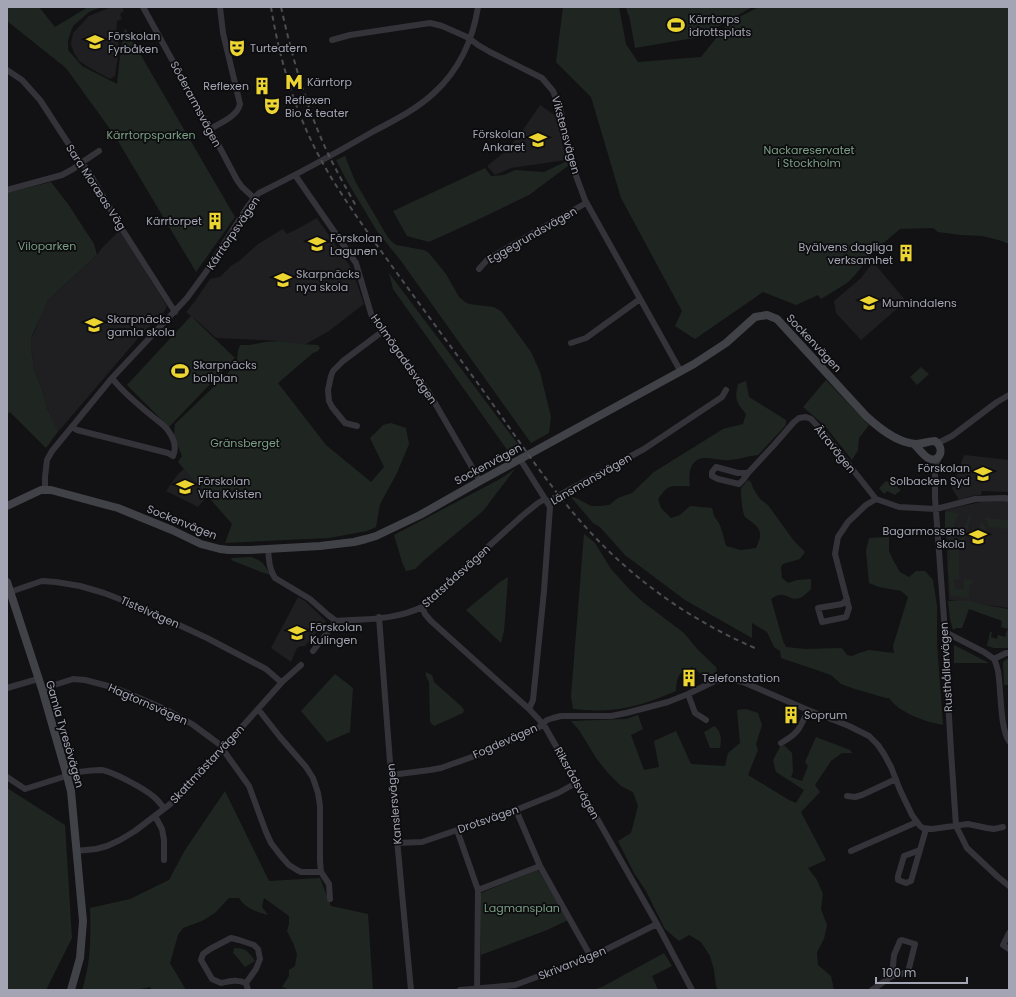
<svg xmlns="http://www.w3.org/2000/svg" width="1016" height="997" viewBox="0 0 1016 997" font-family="Poppins,sans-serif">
  <rect width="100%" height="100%" fill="#121214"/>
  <path fill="#1f1e21" d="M111,7H122L124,11L120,14L122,19L117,21L116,36L118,40L119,48L115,76L110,79L90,68L79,61L74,53L71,44L73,33L89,16Z
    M540,105L556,116L560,130L566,160L511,168L495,175L487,166L507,150L525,127Z
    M317,218L352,269L364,304L329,331L306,344H300L281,341L216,338L201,324L186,312L195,301L210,279L220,277L232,265L239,261L258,244L283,229L287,234L299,228Z
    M120,230L167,306L164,312L140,336L58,432L47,408L42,389L34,370L31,348V338L34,333L40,317L48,300L97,255L101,249Z
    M873,262L906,301L861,340L836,313L834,301L861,278Z
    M964,455L1009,460V492L982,491L981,495L971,496L959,500L952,488Z
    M185,468L208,495L198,507L166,491L178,474Z
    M985,501H1009V608L949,600L945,510Z
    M298,597L305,601L326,621L305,646H301L297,648L291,662L271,648Z"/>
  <path fill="#1f2621" d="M7,7H39L55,27L88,7H101L89,12L73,26L68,40V50L82,66L117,84L121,48L125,28L235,217L196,272L115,136L66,68L7,21Z
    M563,7H619L626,44L638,62L701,57L729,22L759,7H1009V244L1002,241L983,236L961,235L938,232L933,228L900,229L875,250L855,275L847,283L821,299L818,295L796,305L763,292L695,339L675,326L682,311L621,198L591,97L556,62Z
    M626,7H752L700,37L635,48L629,15H628Z
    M345,156L355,181L387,236L391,241L396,245L424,250L429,253L446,274L459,297L465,302L469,304L494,307L502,312L531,352L540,372L551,417L549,433L531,443L401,261L377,231L347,181L336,160Z
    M567,161L568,166L529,195L475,221L429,242L407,236L393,211L485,168L491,176L504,175L515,170L544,172Z
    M51,182L68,204L94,244L97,255L48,300L31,338V348L34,370L42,389L47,408L58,431L59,430L46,448L10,412L7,414V193Z
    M389,273L520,447L510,454L393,289Z
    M191,316L235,358L169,427L127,385Z
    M281,341L300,344L318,345L320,348L318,351L313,353L278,383L326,445L371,482L384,467L370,438L383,425L391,423L406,428L409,444L397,473L380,504L376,527L367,531L329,538L225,543L232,524L178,462L182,456L174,436L175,424L228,373L237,360L238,351L240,345H250L265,342Z
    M921,367L929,374L917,385L910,377Z
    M826,380L869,425L859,438L858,450L852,460L825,426L803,407Z
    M746,381L749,397L786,420V425L758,455C748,456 740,459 730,460C722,461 714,458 705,458C690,458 688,474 690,486C671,487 670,482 658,499L661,508L671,518L680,515L690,506L712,508L714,516L719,523L722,531L726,546L741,550L756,548C761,537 763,531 753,523C751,521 747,519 745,517C742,512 741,494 741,488L748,480L751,482L753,488L760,499L768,505L794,541L805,552L800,559L783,564L781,567L782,578L788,583L797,580L811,579V589C808,592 803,597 800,598C788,602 786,588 771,599L783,641L786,647L805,649L842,648L847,655L852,656L859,653L869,650L894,653L893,646L908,597L901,591L879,587L869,583L866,551L869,538L889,537V551L893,560L900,572L909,577L916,571H925L933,580L937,606V644L943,725C926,722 899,713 889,698H886L855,689L841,684L831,675L781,658L780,651L774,647L767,632L752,623V638L685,600L625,555L600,527L593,523L571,497L576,498L591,506H600L609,505L618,498L632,493L654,472L723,429L743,424L746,414C737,403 734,400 738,384Z
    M515,469L483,511L423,561L415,569L406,571L402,562L394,535L500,479Z
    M886,481L893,483L901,490L895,495L887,491L884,494L879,488Z
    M945,512H949L958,513L950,540L951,545L958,547L969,515L972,512L963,547L959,548V579L954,580L955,589H964V579L973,580L972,584L969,585V598L950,595L948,564L950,556L948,538L945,528Z
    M985,518L1008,520V529L989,527Z
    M981,521L986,528L980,545H975Z
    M584,534L595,543L611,569L630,590L643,602L684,633L698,650L716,667L717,671L713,674H707L702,675L692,667C678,672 677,677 676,691C655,700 633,708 610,710C598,711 585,710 573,709L571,696Z
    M251,557C263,561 264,565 271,575L261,572L231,560L232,558Z
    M508,577L504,631L501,643L466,610L500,582Z
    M948,601H970L990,606L1009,609V627L1008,629L1001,627L1002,621L969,609L962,628H956L953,630L950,619Z
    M1007,630L1009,631V648H994L987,646L990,632H992L991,637L997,639L998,635L1005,637Z
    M954,645L989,663H954Z
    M1007,659H1009V685H1004L1003,665V662Z
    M426,672L432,675L434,682L461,706L464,710L463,713L434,726L430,722L429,682L426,676Z
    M335,674L353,688L350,732L327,742L301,711Z
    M746,709L758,713L762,725L756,744L758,750L748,775L789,800L796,803L804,790L776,772L773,760L781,745L785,746L792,753L793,772L791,777L802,781L808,766L805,762L816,737L850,750L852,753H842L831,761L815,785L820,792L801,812L826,860L808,868L817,880L823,894L821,909L827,925L824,939L817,952L818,965L831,976L834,990H718L716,986L714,970L710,956L701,942L689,935L679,941L665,929L646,891L634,873L618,841L631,833L638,806L633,792L621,786L608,773L596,758L579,730L571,721L626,719L638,715L643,729L631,735L644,770L659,767L654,741L676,731L691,764L725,766L728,753L740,743L737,710Z
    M714,726C721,730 722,740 720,748H710L704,732L708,730Z
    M7,788L65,825L72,938L46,990H7Z
    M225,791L269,881L320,878L331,906L368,914L373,990H290L282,987L289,976V970L295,966L297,954L294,945L287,931L289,924V916L264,898L262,907L268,915C257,912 246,909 239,898H229L215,913L202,921L183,928L178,935L170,963L186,990H152L150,987L135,990H82C91,964 91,935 90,908L130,899L169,880L185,850Z
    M537,870L539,871L568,920L547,930L481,955L480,894L481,893Z
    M234,948C246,948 248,951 255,961L245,967L236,956L233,953Z
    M664,953L672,966L652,976L658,990H593L604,986Z"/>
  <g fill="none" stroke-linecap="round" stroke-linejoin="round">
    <path stroke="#343339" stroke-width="6" d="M143,7L210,129L237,180L242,187L254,198
      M332,40L350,35L430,23L442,26L458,33L469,38L478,45L490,52L542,78L553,91L560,108L575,173L585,200L681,372
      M7,70L22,80L40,100L81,163L85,167L90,174L122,229L175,312
      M210,129C220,123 238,116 240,104L223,33L220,7
      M295,175L356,263L372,317L400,355L428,391L480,481
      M7,190L62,175L73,169L81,163L99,151
      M479,269L488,259L586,203
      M571,343L586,338L640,299
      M357,426L345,423L332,407L329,401L328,390L331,376L333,371L343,361L383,331
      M72,427L77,430L168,453L173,456C177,447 174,439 169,432C166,426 158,421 153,417C139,405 123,393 112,378
      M938,443L952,436L997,402L1009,395
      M939,456L935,471V498L945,632L948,700
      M520,459L547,502
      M748,473L743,480L739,484L718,479L712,476V472L716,467L738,473H748L774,445L794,422L799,418L806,417L811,419L823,432L876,499L899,507L936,509L975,499L1005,498L1009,499
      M45,489V477L47,460L52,451L112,378L187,298L206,272L246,209L254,198L259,193C298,174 336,153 374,131C395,120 417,109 435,92C459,70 473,39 478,7
      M268,549C269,559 269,569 275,578L310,599L328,615L336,621C365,619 396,620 422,607L522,516L538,503L545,499
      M7,593L42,581L56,582L80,586L104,593L140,607L207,638L266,669L281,682
      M847,599L842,604L818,608L822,622L846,617L849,608L835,554L838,537L848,522L866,505L876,499
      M422,607L425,614L431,621L529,709L544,725L657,924L692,990
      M379,617L391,775L411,990
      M945,632L984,652L994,659
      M313,651L336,621
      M994,659C996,663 997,667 998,671C1001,687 1000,730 1009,741
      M994,659L1006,653H1009
      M7,688L38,679
      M42,689L73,679L85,680L112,687L130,694L167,710L192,724L219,744L249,786L266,832L271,843L281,856L289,865L297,870L301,872H321
      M688,694L695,713L706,720
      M258,709L280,737L306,767L313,778L318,793L320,806V861L321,872L329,884L330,899
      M529,709L533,700L544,591L550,507L547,502L644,449L722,397L726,390
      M781,743C799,733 800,728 808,710
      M951,751L956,826L967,848L998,877L1009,886
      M391,775L430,770L441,768L486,752L538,728L547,720L553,718L561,716H611L626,713L668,702L688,694L715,681L729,679L743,682L808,710L849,726L869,736L878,745L884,754L891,767L900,790L912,815L920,826L923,828L932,829L968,824L987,828L994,829L1003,827
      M7,777L25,789L79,772C86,771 94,770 101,770C112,771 145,789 154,797C158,800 161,805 164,808
      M847,796L855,797L862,795L896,779
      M516,810L540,866L591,957
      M155,816L162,829L164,840V860
      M457,830L478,890L477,990
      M397,843L422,842L516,810L558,793L576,783
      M920,850L904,856L898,876V880L906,883L911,881C916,864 921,846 926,829
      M76,851L96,849L107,846L120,840L135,831L169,805L184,791L199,775L283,681L301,665
      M851,851L917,822
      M478,890L540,866
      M1009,933L1003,945L1009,949
      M246,983L256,969L260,959L258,949L254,945L239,940L231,938L210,949L203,954L201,960L212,979L221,983C230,981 237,979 246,983L248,990
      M460,990L515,985L591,957L657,924
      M872,990L892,976L908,972L915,944L902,940L900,941L894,955L892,976"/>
    <path stroke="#414248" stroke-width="8" d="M7,506L41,490H51L118,508L172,530L201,544L220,549L229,550H250L320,546L354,542L366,539L376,536L420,515L480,481L694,364L726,343L755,317L767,315L777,319L866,416C879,428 897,443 916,444C923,444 928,441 935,441C946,449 939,464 928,458C924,456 918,448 914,444
      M7,582L42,689L67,776L71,791L83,921L80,958L71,990"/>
    <path stroke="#4c4d53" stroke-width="2" stroke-dasharray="5 4" stroke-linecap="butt" d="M271,7C278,51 291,98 310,138C325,171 346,201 366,230C403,282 441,333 479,385C522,444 561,507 615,557C658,597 704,626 757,649
      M281,7C291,52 303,96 321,138C331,162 344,184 356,206"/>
    <path stroke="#343339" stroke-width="6" d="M948,700L951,751"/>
  </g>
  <defs>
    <g id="stadium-bare" transform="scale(1.38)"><path d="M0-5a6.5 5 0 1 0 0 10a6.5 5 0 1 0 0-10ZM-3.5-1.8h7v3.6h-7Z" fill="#ecd531" stroke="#0d0d0f" stroke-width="2.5" paint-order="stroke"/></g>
    <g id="school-bare" transform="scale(1.38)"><path d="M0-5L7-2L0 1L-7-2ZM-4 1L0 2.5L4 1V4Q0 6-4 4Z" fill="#ecd531" stroke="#0d0d0f" stroke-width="2.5" paint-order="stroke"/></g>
    <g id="theatre-bare" transform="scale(1.38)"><path d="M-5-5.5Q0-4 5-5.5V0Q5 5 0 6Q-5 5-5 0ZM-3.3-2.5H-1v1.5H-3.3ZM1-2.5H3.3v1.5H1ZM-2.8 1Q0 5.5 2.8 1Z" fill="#ecd531" stroke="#0d0d0f" stroke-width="2.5" paint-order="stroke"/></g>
    <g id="metro-bare" transform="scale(1.38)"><path d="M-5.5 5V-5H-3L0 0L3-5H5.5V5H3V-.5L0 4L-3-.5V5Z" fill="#ecd531" stroke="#0d0d0f" stroke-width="2.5" paint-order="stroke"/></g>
    <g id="building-bare" transform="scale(1.38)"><path d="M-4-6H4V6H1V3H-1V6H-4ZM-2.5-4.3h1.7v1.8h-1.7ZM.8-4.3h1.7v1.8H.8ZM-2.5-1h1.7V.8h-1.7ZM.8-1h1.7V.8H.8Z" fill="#ecd531" stroke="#0d0d0f" stroke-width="2.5" paint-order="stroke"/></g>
  </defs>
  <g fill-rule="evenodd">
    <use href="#stadium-bare" x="676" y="25"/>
    <use href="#school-bare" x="95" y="42"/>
    <use href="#theatre-bare" x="237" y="48"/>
    <use href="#metro-bare" x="294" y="82"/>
    <use href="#building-bare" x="262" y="86"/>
    <use href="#theatre-bare" x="272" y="106"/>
    <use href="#school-bare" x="538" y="140"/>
    <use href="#building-bare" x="215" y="221"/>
    <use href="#school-bare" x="317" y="244"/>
    <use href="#building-bare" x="906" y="253"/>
    <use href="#school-bare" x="283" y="280"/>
    <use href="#school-bare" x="869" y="303"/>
    <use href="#school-bare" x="94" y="325"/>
    <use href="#stadium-bare" x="180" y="371"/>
    <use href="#school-bare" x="983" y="474"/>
    <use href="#school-bare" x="185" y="487"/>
    <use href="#school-bare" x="978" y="537"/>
    <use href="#school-bare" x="297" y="633"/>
    <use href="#building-bare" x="689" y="678"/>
    <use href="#building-bare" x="791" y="715"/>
  </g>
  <g text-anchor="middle" stroke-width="3.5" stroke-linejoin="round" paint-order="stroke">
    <g font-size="11" fill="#a4a5b4" stroke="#0d0d0f" text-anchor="start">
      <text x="689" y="23">Kärrtorps<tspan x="689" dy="13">idrottsplats</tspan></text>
      <text x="108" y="40">Förskolan<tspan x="108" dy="13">Fyrbåken</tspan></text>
      <text x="250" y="52">Turteatern</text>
      <text x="307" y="86">Kärrtorp</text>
      <text x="249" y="90" text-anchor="end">Reflexen</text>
      <text x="285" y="104">Reflexen<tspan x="285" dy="13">Bio &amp; teater</tspan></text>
      <text x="525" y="138" text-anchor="end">Förskolan<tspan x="525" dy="13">Ankaret</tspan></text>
      <text x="202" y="225" text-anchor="end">Kärrtorpet</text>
      <text x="330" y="242">Förskolan<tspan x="330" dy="13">Lagunen</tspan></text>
      <text x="893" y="251" text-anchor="end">Byälvens dagliga<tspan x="893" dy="13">verksamhet</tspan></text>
      <text x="296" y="278">Skarpnäcks<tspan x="296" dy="13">nya skola</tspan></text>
      <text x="882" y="307">Mumindalens</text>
      <text x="107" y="323">Skarpnäcks<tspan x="107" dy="13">gamla skola</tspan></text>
      <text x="193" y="369">Skarpnäcks<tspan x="193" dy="13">bollplan</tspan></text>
      <text x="970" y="472" text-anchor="end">Förskolan<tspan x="970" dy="13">Solbacken Syd</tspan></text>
      <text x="198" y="485">Förskolan<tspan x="198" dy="13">Vita Kvisten</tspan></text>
      <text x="965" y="535" text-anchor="end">Bagarmossens<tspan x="965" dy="13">skola</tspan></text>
      <text x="310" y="631">Förskolan<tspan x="310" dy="13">Kulingen</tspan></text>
      <text x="702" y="682">Telefonstation</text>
      <text x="804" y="719">Soprum</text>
    </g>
    <g font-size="11" fill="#a4a5b4" stroke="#0d0d0f">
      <text transform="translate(196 104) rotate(62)" y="4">Söderarmsvägen</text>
      <text transform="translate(566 135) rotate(75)" y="4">Vikstensvägen</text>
      <text transform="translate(96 187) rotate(57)" y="4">Sara Moræas Väg</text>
      <text transform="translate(233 233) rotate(-56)" y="4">Kärrtorpsvägen</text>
      <text transform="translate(532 235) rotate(-30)" y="4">Eggegrundsvägen</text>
      <text transform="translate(814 343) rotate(47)" y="4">Sockenvägen</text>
      <text transform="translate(404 359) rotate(55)" y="4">Holmögaddsvägen</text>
      <text transform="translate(835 449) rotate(51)" y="4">Ätravägen</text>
      <text transform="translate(488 464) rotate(-28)" y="4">Sockenvägen</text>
      <text transform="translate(591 479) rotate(-30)" y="4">Länsmansvägen</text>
      <text transform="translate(182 522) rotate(22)" y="4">Sockenvägen</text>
      <text transform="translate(456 576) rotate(-42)" y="4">Statsrådsvägen</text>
      <text transform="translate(150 612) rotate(24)" y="4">Tistelvägen</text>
      <text transform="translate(946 667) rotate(-93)" y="4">Rusthållarvägen</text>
      <text transform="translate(148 704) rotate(24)" y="4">Hagtornsvägen</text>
      <text transform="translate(65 734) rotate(74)" y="4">Gamla Tyresövägen</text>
      <text transform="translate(505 741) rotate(-24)" y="4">Fogdevägen</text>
      <text transform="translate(207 764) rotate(-47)" y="4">Skattmästarvägen</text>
      <text transform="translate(577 783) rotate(61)" y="4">Riksrådsvägen</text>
      <text transform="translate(394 804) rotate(-95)" y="4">Kanslersvägen</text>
      <text transform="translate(488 819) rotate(-19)" y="4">Drotsvägen</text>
      <text transform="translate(572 963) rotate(-22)" y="4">Skrivarvägen</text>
    </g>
    <g font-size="11" fill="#7b9f85" stroke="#0d0d0f">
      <text x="151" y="139">Kärrtorpsparken</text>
      <text x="809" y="154">Nackareservatet<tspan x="809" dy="13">i Stockholm</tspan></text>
      <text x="47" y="250">Viloparken</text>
      <text x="245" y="447">Gränsberget</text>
      <text x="522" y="912">Lagmansplan</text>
    </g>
  </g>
  <rect width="1016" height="997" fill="none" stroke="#a4a5b4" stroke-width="16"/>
  <path d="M876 977v6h91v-6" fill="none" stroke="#a4a5b4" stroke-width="2"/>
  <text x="882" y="977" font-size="12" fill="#a4a5b4" stroke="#0d0d0f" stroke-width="3" paint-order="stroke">100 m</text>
</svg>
